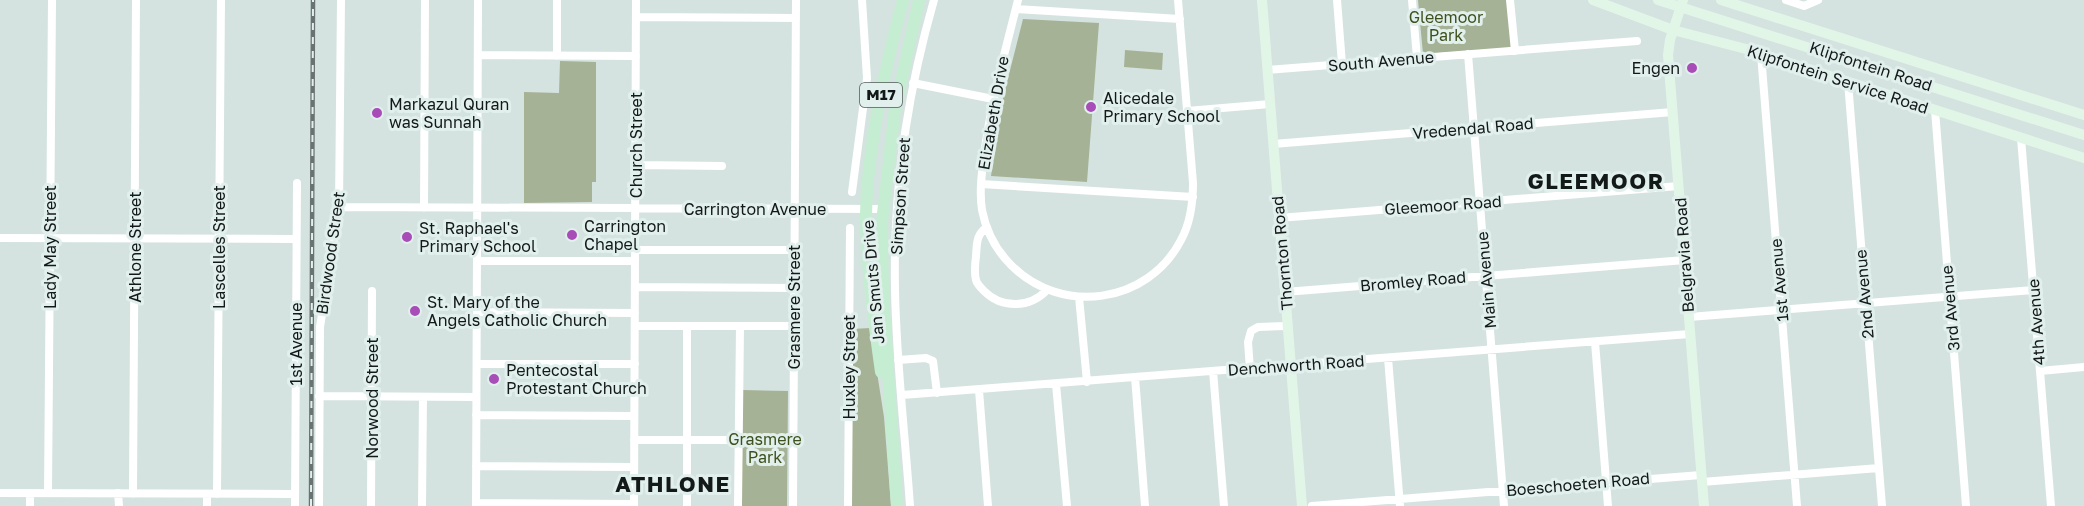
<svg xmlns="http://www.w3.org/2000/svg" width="2084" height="506" viewBox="0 0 2084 506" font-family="'Golos Text',sans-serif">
  <rect width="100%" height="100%" fill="#d4e3e0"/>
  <path fill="#a6b295" d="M1418,0H1507L1512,48L1423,54Z
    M1023,19L1099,23L1087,182L991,176L1002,102Z
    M1125,50L1163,53L1162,70L1124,67Z
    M560,61L596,62V182H592V202L524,203V92L559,93Z
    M870,328L884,417L891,506H852V329Z
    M742,390L788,391L787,506H741Z"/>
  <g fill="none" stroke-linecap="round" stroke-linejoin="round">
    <path stroke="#fff" stroke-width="8" d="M557,0V56
      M1018,0C1005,52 991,102 984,155C982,173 979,191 982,210C986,231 996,250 1011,265C1061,316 1148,304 1181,240C1191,222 1193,203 1193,183L1178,0
      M1337,0L1342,64
      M1412,0L1417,58
      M1510,0L1515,51
      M1786,0L1804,6L1818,0
      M1016,9L1180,19
      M636,17L796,18
      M1468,54L1504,506
      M1761,54L1797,506
      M478,55L636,56
      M1267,70L1637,41
      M1848,82L1882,506
      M913,83L993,99
      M1935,110L1966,506
      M1187,111L1270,104
      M2021,138L2051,506
      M1273,144L1673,112
      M636,165L722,166
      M981,184L1193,197
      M852,192L867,78L862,0
      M339,207L883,209
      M424,208L425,0
      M1279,218L1679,186
      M987,227C976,235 977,243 976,256C975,264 974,273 976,280C977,284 981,288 984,291C1002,309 1030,308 1047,290
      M0,238L296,239
      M635,250H795
      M477,261H635
      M635,287L794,288
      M1285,292L1685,260
      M1079,297L1087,382
      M477,312L635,313
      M1689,317L2034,290
      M635,326H794
      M1595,342L1608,506
      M1388,358L1400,506
      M898,360L926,358L933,361L937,393
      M477,364H635
      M1250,369L1248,342L1251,331L1258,327L1287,326
      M1213,371L1224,506
      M2040,371L2084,367
      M1135,377L1145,506
      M1056,384L1067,506
      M979,390L988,506
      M902,395L1690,334
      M319,396L476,397
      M476,415L634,416
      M634,440H739
      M476,466L634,467
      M1702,482L1879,468
      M0,493L295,494
      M30,493V506
      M48,493L52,0
      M118,493L119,506
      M133,494L136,0
      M207,494V506
      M217,494L221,0
      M476,503L634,504
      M295,506L297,183
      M319,506L320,327L339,207L341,0
      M371,506L372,291
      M422,506L423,397
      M476,506L478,0
      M634,506L636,0
      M687,506V326
      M738,506L740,326
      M793,506L796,0
      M848,506L850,228
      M910,506C905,433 896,361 895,288C893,190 907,94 934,0
      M1312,506L1701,475"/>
    <path stroke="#e2f6e8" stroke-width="10" d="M1262,0L1302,506
      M1593,0L1673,30L1746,49L2084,158
      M1658,0L2084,135
      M1683,0L1670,40L1668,55L1704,506
      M1721,0L2084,115"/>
    <path stroke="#c5edd1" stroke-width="12" d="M881,372C874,322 867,272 866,221C866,151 885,68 903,0
      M897,506L883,294L882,222L895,109L919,0"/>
    <g stroke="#697371" stroke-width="4.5">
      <path id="rail" d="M311,506L313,0"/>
    </g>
    <use href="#rail" stroke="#e1f0ed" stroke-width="2" stroke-dasharray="7" stroke-linecap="butt"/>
  </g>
  <g fill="#a84cb7" stroke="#e1f0ed" stroke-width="2">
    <circle cx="1692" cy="68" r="6"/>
    <circle cx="1091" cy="107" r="6"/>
    <circle cx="377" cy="113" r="6"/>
    <circle cx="572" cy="235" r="6"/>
    <circle cx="407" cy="237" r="6"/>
    <circle cx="415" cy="311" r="6"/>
    <circle cx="494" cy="379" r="6"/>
  </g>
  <g text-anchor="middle" stroke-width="6" stroke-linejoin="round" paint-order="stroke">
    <rect fill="#e1f0ed" stroke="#515a58" stroke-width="1.5" x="860" y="83" width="42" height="24" rx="4.5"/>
    <g font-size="15" font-weight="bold" fill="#131918">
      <text x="881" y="100">M17</text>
    </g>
    <g font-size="16" fill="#3e501b" stroke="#e1f0ed">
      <text x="1446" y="23">Gleemoor<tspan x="1446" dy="18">Park</tspan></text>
      <text x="765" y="445">Grasmere<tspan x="765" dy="18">Park</tspan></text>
    </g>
    <g font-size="16" fill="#131918" stroke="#e1f0ed">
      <text transform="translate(1381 61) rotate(-5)" y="6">South Avenue</text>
      <text transform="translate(1871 66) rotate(18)" y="6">Klipfontein Road</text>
      <text transform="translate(1838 79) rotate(18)" y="6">Klipfontein Service Road</text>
      <text transform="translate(993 113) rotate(-80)" y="6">Elizabeth Drive</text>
      <text transform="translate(1473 128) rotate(-5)" y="6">Vredendal Road</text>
      <text transform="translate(636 145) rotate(-90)" y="6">Church Street</text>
      <text transform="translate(900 196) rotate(-86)" y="6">Simpson Street</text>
      <text transform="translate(1443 205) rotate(-4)" y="6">Gleemoor Road</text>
      <text x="755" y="215">Carrington Avenue</text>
      <text transform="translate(50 247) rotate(-90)" y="6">Lady May Street</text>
      <text transform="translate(135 247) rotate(-90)" y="6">Athlone Street</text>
      <text transform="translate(219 247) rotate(-90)" y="6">Lascelles Street</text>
      <text transform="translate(330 253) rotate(-82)" y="6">Birdwood Street</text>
      <text transform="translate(1282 253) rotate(-95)" y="6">Thornton Road</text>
      <text transform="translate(1684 255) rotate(-94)" y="6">Belgravia Road</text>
      <text transform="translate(1486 280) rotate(-95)" y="6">Main Avenue</text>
      <text transform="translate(1779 280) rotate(-95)" y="6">1st Avenue</text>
      <text transform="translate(1413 281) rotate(-5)" y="6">Bromley Road</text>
      <text transform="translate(873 282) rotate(-95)" y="6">Jan Smuts Drive</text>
      <text transform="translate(1864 294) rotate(-95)" y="6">2nd Avenue</text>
      <text transform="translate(794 307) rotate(-90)" y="6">Grasmere Street</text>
      <text transform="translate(1950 308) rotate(-95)" y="6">3rd Avenue</text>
      <text transform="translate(2036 322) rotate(-94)" y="6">4th Avenue</text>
      <text transform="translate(296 344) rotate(-90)" y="6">1st Avenue</text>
      <text transform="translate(1296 365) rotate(-4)" y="6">Denchworth Road</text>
      <text transform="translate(849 367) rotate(-90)" y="6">Huxley Street</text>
      <text transform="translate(372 398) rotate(-90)" y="6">Norwood Street</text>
      <text transform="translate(1578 484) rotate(-5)" y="6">Boeschoeten Road</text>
    </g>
    <g font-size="16" fill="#131918" stroke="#e1f0ed" text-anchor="start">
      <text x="1680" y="74" text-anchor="end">Engen</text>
      <text x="1103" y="104">Alicedale<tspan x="1103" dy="18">Primary School</tspan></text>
      <text x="389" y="110">Markazul Quran<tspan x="389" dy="18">was Sunnah</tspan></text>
      <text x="584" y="232">Carrington<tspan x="584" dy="18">Chapel</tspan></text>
      <text x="419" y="234">St. Raphael's<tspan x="419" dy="18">Primary School</tspan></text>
      <text x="427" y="308">St. Mary of the<tspan x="427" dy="18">Angels Catholic Church</tspan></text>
      <text x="506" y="376">Pentecostal<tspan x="506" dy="18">Protestant Church</tspan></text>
    </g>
    <g font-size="22" font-weight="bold" letter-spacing="1.5" fill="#131918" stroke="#e1f0ed">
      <text x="1596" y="189">GLEEMOOR</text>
      <text x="673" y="492">ATHLONE</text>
    </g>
  </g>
</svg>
